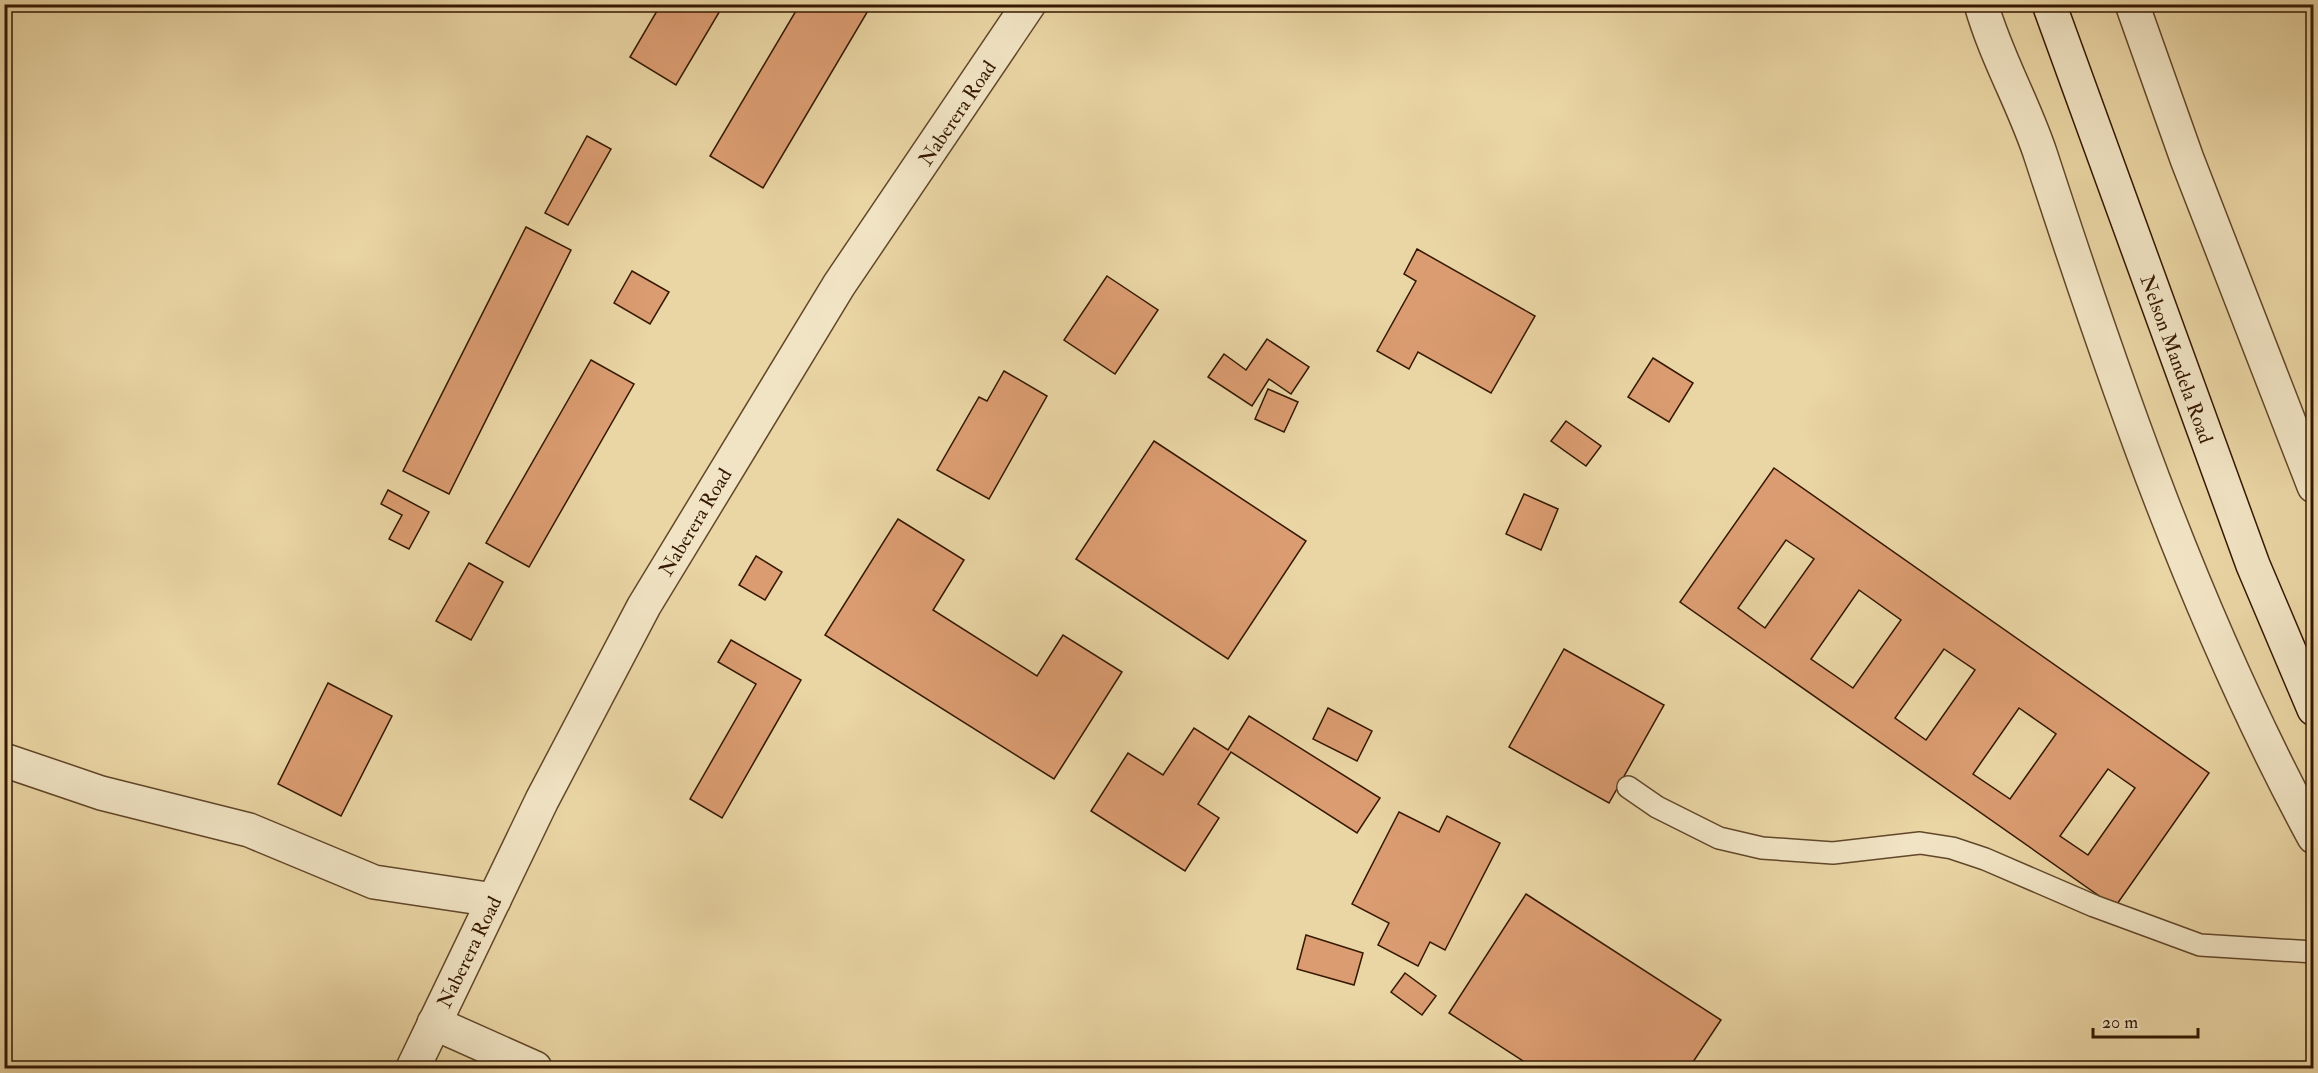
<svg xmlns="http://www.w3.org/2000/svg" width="2318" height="1073" font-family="'IM FELL Double Pica',serif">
	<rect width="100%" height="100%" fill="#ead5a4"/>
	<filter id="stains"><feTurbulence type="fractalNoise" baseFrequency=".00333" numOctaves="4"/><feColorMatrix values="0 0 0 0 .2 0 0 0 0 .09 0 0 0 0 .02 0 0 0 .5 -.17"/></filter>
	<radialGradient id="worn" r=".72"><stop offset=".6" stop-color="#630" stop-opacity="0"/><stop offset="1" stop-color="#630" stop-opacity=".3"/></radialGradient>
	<g fill="#db9c71" stroke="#351802" stroke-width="1.5" fill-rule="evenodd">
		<path d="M661 4H724L676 85 630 57Z"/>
		<path d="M800 4H872L763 188 710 156Z"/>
		<path d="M587 136 611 149 568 225 545 213Z"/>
		<path d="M526 227 571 250 449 494 403 471Z"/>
		<path d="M1417 249 1535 316 1491 393 1418 352 1409 369 1377 351 1416 281 1404 274Z"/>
		<path d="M632 271 669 292 650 324 614 303Z"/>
		<path d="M1107 276 1158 310 1115 374 1064 340Z"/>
		<path d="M1267 339 1309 367 1291 394 1269 379 1252 406 1208 377 1224 354 1246 370Z"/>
		<path d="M1653 358 1693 383 1669 422 1628 397Z"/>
		<path d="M591 360 634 384 529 567 486 543Z"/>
		<path d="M1004 371 1047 396 989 499 937 470 979 397 987 401Z"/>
		<path d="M1268 389 1298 402 1284 432 1255 419Z"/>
		<path d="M1566 421 1601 446 1586 466 1551 441Z"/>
		<path d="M1154 441 1306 541 1228 659 1076 559Z"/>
		<path d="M1774 468 2209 773 2115 907 1680 602ZM1786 540 1814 559 1765 628 1738 608ZM1859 590 1901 620 1853 688 1811 659ZM1944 649 1975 670 1926 740 1895 718ZM2019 708 2056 734 2010 799 1973 774ZM2108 769 2135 788 2088 855 2060 836Z"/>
		<path d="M388 490 429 512 409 549 389 539 402 515 381 504Z"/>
		<path d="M1524 494 1558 509 1541 550 1506 534Z"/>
		<path d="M898 519 964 560 933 610 1037 676 1063 635 1122 672 1054 779 825 635Z"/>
		<path d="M756 556 782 572 765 600 739 585Z"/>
		<path d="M469 563 503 582 471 640 436 621Z"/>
		<path d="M731 640 801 680 722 818 690 799 756 684 718 662Z"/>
		<path d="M1564 649 1664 705 1609 803 1509 747Z"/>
		<path d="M328 683 392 716 341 816 278 784Z"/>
		<path d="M1328 708 1372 731 1357 761 1313 739Z"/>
		<path d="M1249 716 1380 798 1357 833 1231 752 1198 804 1219 818 1185 871 1091 811 1128 753 1163 775 1194 728 1228 750Z"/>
		<path d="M1399 812 1439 832 1447 816 1500 843 1445 950 1430 942 1418 966 1378 945 1389 923 1352 904Z"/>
		<path d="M1526 894 1721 1020 1689 1068H1534L1449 1013Z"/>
		<path d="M1306 935 1363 953 1354 985 1297 969Z"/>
		<path d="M1405 973 1436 996 1422 1015 1391 992Z"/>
	</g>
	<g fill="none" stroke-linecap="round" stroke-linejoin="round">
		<g stroke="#62472a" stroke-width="24">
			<path id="service" d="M1628 787 1657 807 1719 838 1762 848 1833 853 1920 843 1952 848 1985 859 2094 906 2200 945 2314 952"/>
		</g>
		<g stroke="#62472a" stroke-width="36">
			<g id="minor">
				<path d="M1981 4C1996 57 2024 104 2041 156 2117 389 2197 621 2314 837"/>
				<path d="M2132 4 2187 159 2314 486"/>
				<path d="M4 760 101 793 249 830 374 882 494 900"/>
				<path d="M434 1023 535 1068"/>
			</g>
		</g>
		<g stroke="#62472a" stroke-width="36">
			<path id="tertiary" d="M413 1068 542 800 644 606 839 285 1029 4"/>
		</g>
		<g stroke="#351802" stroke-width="36">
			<path id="secondary" d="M2049 4 2253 565 2314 709"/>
		</g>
		<path stroke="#351802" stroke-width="4" stroke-dasharray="4.5 3" stroke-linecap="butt" d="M1934 4 1949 8"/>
		<use href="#service" stroke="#f1e4c4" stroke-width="21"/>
		<use href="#minor" stroke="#f1e4c4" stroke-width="33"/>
		<use href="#tertiary" stroke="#f1e4c4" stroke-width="33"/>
		<use href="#secondary" stroke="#f1e4c4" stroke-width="33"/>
	</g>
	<g text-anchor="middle" stroke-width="5" stroke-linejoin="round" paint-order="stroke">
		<g font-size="20" fill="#351802" stroke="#f1e4c4">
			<text transform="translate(957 113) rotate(-56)" y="7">Naberera Road</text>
			<text transform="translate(2177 359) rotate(70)" y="7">Nelson Mandela Road</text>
			<text transform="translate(695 522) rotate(-59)" y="7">Naberera Road</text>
			<text transform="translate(469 952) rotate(-64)" y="7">Naberera Road</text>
		</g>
	</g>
	<rect width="2318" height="1073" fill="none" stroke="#ead5a4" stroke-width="24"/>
	<rect x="6" y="6" width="2306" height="1061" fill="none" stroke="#351802" stroke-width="3"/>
	<rect x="12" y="12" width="2294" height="1049" fill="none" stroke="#351802" stroke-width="1.5"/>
	<path d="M2093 1028v9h105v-9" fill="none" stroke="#351802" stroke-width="3"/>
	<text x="2102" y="1028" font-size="18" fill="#351802" stroke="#f1e4c4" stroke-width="4.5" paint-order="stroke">20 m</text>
	<rect width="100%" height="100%" filter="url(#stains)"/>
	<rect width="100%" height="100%" fill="url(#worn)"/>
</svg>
